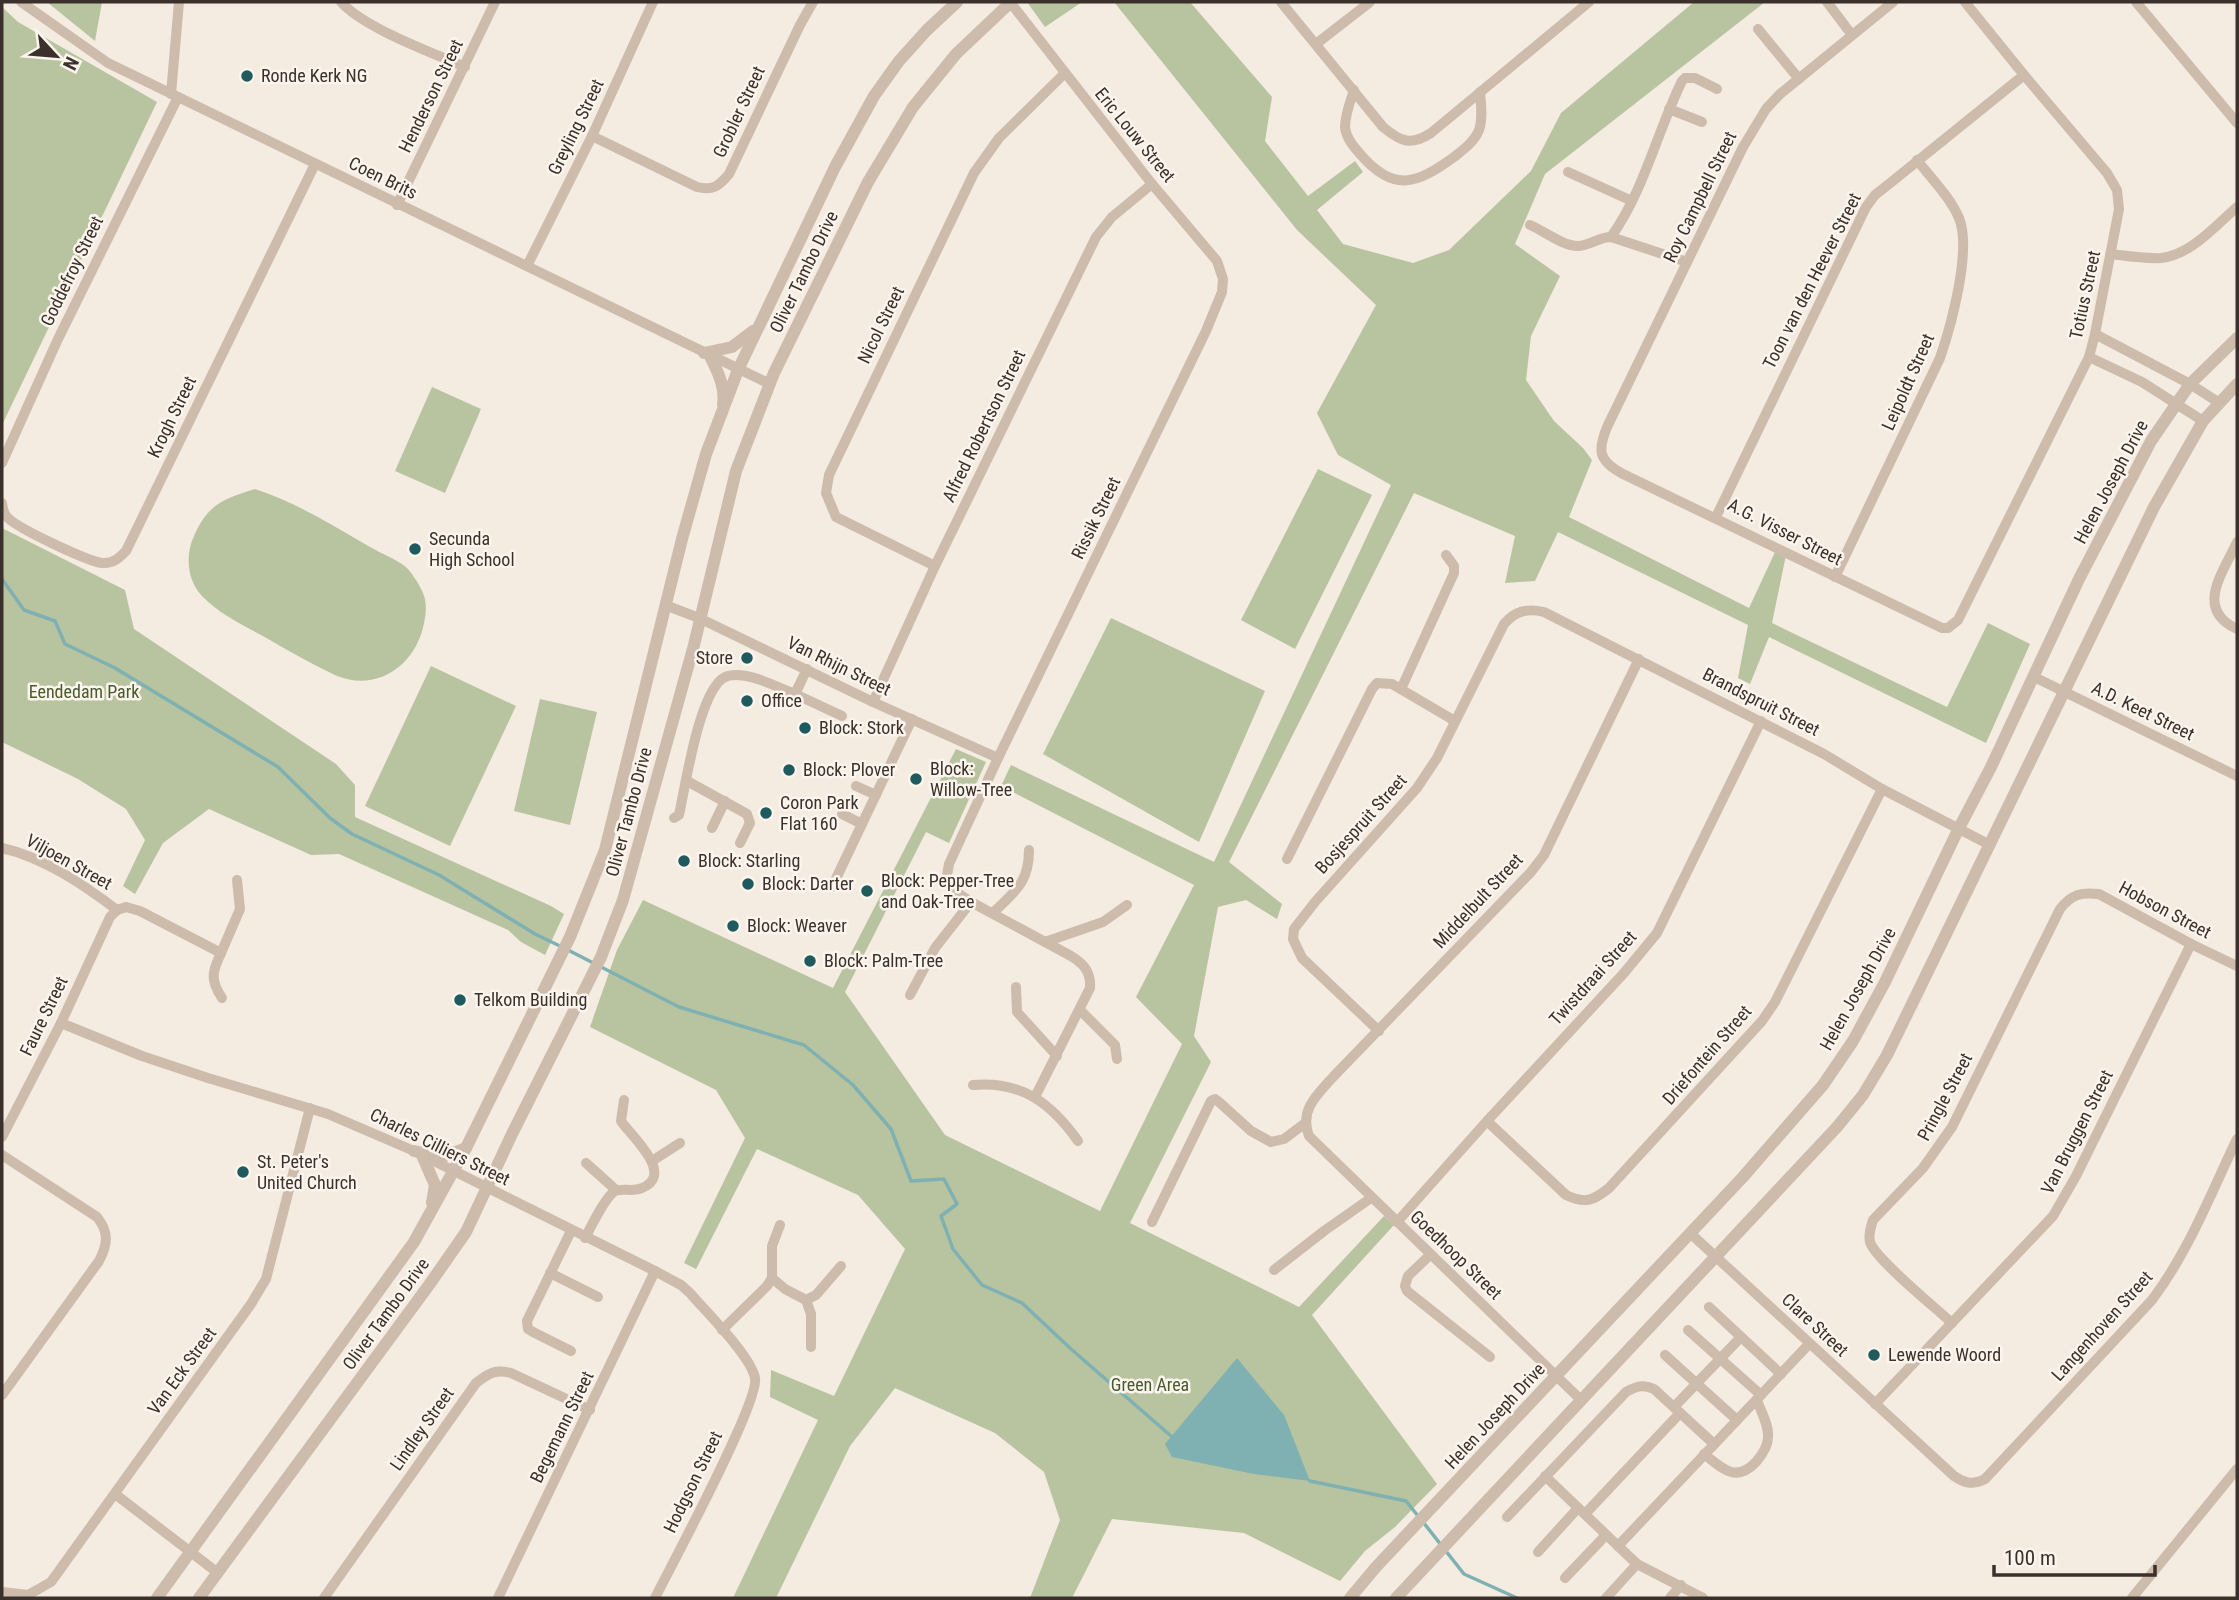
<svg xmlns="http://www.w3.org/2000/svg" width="2239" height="1600" font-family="'Roboto Condensed',sans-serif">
	<rect width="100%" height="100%" fill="#f4ebe1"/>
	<g fill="#b8c4a0">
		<path d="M47 2H102L95 41Z"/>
		<path d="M1027 2H1082L1045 27Z"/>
		<path d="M1114 2H1190L1272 97 1265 141 1308 196 1355 161 1363 172 1317 210 1343 244 1413 263 1449 250 1531 171 1561 113 1694 2H1765L1545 174 1515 244 1560 276 1531 336 1526 380 1554 421 1583 448 1592 460 1569 517 1749 608 1776 550 1786 555 1772 623 1947 707 1988 623 2030 644 1986 743 1769 637 1750 684 1738 678 1748 625 1558 532 1535 581 1505 583 1515 536 1414 493 1229 862 1282 904 1277 919 1246 900 1218 907 1194 1036 1211 1062 1130 1223 1299 1307 1384 1216 1394 1225 1312 1315 1437 1484 1395 1527 1365 1551 1340 1581 1244 1533 1112 1519 1072 1598H1030L1060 1520 1044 1472 995 1433 895 1388 850 1446 776 1598H733L818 1420 770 1397 771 1370 834 1396 905 1249 858 1195 757 1149 696 1269 684 1263 745 1138 716 1090 590 1027 617 950 643 900 833 988 956 749 986 762 949 843 926 832 845 992 945 1135 1100 1211 1182 1044 1136 997 1194 885 1001 786 1011 765 1214 862 1391 485 1338 455 1317 413 1376 305 1297 230Z"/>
		<path d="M2 7 18 22 157 102 2 425Z"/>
		<path d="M432 387 481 409 445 493 395 471Z"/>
		<path d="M1318 469 1372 495 1295 649 1241 620Z"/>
		<path d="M255 489C296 502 333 526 370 547 382 554 399 560 408 569 412 574 417 581 420 587 427 599 427 609 424 623 416 665 378 692 337 676 311 664 286 649 261 635 241 624 218 613 202 596 187 580 185 555 194 536 208 504 223 499 255 489Z"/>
		<path d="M2 528 125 590 134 629 336 764 355 785V817L551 906 564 914 545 955 521 942 508 930 339 854 311 855 209 809 163 843 135 894 123 886 145 840 126 809 78 779 2 742Z"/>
		<path d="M1111 618 1265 691 1199 842 1043 754Z"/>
		<path d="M431 666 516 706 450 846 365 806Z"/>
		<path d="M540 699 597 712 570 825 514 811Z"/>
	</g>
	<path fill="#7fb0b2" d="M1237 1358 1284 1415 1310 1481 1254 1474 1172 1457 1165 1444Z"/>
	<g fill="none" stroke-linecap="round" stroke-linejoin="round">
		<g stroke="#7fb0b2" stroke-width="3.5">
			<path d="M2 579 24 610 55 621 65 644 115 668 278 767 330 818 352 834 439 875 535 934 562 947"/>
			<path d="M568 950 679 1007 804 1045 853 1085 891 1129 911 1181 944 1179 957 1204 941 1216 953 1249 982 1285 1022 1303 1071 1349 1171 1436"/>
			<path d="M1310 1481 1406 1501 1418 1516"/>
			<path d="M1423 1522 1464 1574 1517 1598"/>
		</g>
		<g stroke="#cdbbac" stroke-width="10">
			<path d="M21 2 108 63 770 384"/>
			<path d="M341 2C364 28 431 52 465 67"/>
			<path d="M1010 2 1152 184 1217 261 1223 279 1222 292 1206 331 998 758 949 864 947 875 953 890 971 902 1071 956C1084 964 1091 972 1090 988L1035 1097"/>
			<path d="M1281 2 1383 127C1401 142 1411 146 1431 133L1589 2"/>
			<path d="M1827 2 1852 35"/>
			<path d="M1893 2 1780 94 1766 109 1743 147 1608 425C1597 450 1598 461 1623 474L1942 628H1948L1958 620 2089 357 2095 334 2119 209 2117 190 2107 173 2024 75 1965 2"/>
			<path d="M2136 2 2237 123"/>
			<path d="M1758 29 1799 79"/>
			<path d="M1316 44 1370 2"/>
			<path d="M1354 90C1350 102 1345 115 1345 127 1346 138 1354 147 1361 155 1394 193 1417 184 1454 157 1463 150 1475 141 1479 130 1483 119 1481 104 1480 92"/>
			<path d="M171 94 179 2"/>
			<path d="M1669 109 1702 122"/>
			<path d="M592 136 697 187C713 191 719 186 729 174L800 25 813 2"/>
			<path d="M1568 172 1632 201"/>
			<path d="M397 205 495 2"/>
			<path d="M1530 225C1544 231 1563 246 1578 246 1589 246 1599 237 1611 237L1687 262"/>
			<path d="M1611 237C1644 191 1657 132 1682 81L1685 78H1695L1717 89"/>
			<path d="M2111 254C2127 256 2145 259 2161 258 2191 255 2216 225 2237 207"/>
			<path d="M527 266 592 136 653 2"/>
			<path d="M2095 334 2190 384 2218 402"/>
			<path d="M2089 357 2142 382 2203 421"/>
			<path d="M2 463 58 339 178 97"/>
			<path d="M2 503C3 509 3 514 8 518 19 529 87 561 102 563 113 564 119 558 126 551L315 164"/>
			<path d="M1716 517 1866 207 1875 195 1889 184 2024 75"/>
			<path d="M2237 542C2223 573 2194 609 2237 629"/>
			<path d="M935 566 836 517 826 493 829 475 974 173 999 138 1064 74"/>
			<path d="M1835 577 1940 358C1951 326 1972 250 1959 218 1950 197 1931 178 1917 160"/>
			<path d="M665 605 699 618 873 702 998 758"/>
			<path d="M2034 677 2237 776"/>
			<path d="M1401 689 1454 573V566L1446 555"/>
			<path d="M795 694 842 716"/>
			<path d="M873 702 935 566 1096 237 1112 217 1152 184"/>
			<path d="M687 781 747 814 750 823 740 843"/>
			<path d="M856 786 876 795"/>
			<path d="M842 814 862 824"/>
			<path d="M674 818 679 815C685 789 700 682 728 676 749 671 776 687 795 694L807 669"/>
			<path d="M712 828 725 801"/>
			<path d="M2 848C43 857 84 885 117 910"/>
			<path d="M1287 859 1372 689 1377 683 1392 684 1455 721"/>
			<path d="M832 887 912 719"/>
			<path d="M117 910 126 907 140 911 221 953C212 972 210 980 222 998"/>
			<path d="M993 913C1015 891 1029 883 1029 850"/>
			<path d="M1045 942 1103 922 1127 905"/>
			<path d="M221 953 240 909 237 880"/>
			<path d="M1016 987 1017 1012 1057 1056"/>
			<path d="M910 995 935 948 971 902"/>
			<path d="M1080 1010 1115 1045 1117 1059"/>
			<path d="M61 1023 142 1056 208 1078 328 1114 414 1151 655 1271 681 1285 690 1293C706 1312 751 1356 755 1378 760 1401 671 1566 655 1598"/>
			<path d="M1379 1031 1302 958 1293 939 1294 929 1315 902 1417 788 1437 758 1504 624C1515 611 1527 608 1544 612L1824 754 1882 789 1990 845"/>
			<path d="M973 1085C1022 1081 1051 1103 1078 1141"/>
			<path d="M1487 1121 1566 1195C1585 1204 1593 1201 1609 1188L1762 1021 1775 1002 1882 789"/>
			<path d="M2 1137 61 1023 110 917 117 910"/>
			<path d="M2 1155 97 1217C109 1232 108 1244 99 1261L2 1395"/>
			<path d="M652 1161 680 1143"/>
			<path d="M586 1163 616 1190"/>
			<path d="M1152 1222 1211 1101 1215 1099 1219 1102 1251 1131 1271 1142 1284 1139 1304 1124"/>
			<path d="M1397 1222 1487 1121 1624 973 1657 933 1761 721"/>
			<path d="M571 1231 527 1321 528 1329 533 1332 571 1351"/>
			<path d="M1690 1233 1954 1476C1966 1484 1973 1485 1985 1479L2152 1300C2189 1251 2211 1193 2237 1139"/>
			<path d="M585 1238C591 1227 605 1197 615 1191 623 1188 634 1192 642 1188 676 1174 630 1135 621 1121L624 1100"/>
			<path d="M1430 1255 1408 1276 1405 1286 1407 1291 1490 1357"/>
			<path d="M1274 1270 1324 1231 1371 1198"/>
			<path d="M550 1273 598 1297"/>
			<path d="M772 1278 785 1289 806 1300 816 1295 841 1266"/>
			<path d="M806 1300 811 1314V1347"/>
			<path d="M1709 1307 1781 1374"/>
			<path d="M1952 1323C1936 1308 1875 1259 1870 1242 1868 1234 1871 1227 1873 1220L1923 1168 1952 1127 2060 909C2072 894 2081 892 2099 894L2191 944 2237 966"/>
			<path d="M722 1330 767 1286 772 1278V1246L780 1225"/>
			<path d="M1688 1330 1761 1395"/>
			<path d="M1665 1355 1737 1420"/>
			<path d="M1580 1399 1309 1136C1299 1110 1317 1095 1333 1077L1531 872 1544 855 1639 659"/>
			<path d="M1875 1404 2053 1216 2076 1176 2191 944"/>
			<path d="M1674 1407 1741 1337"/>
			<path d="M1704 1454C1723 1469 1736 1483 1756 1462 1762 1455 1768 1447 1768 1437 1769 1425 1761 1412 1757 1400"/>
			<path d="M1545 1476 1618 1546 1809 1344"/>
			<path d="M115 1494 218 1573"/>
			<path d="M1585 1514 1680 1413"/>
			<path d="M1507 1517 1626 1392C1637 1386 1642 1384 1654 1389L1714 1444"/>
			<path d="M1618 1546 1637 1564 1703 1598"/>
			<path d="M1538 1552 1578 1508"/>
			<path d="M1565 1578 1606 1535"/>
			<path d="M2 1592 28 1595 51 1582 251 1304 266 1279 310 1108"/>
			<path d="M324 1598 476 1383C489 1373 495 1369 511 1373L590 1410"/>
			<path d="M498 1598 655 1271"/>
			<path d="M1606 1598 1637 1564"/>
			<path d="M1670 1598 1681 1585"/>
			<path d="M2132 1598 2237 1469"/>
		</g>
		<g stroke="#cdbbac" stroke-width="12">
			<path d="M704 353 732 347 753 331"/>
			<path d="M710 356C717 370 726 388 723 404"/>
			<path d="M414 1151 442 1157 466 1148"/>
			<path d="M422 1155 435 1185 432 1203"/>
			<path d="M157 1598 414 1242 466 1148 570 937 605 850 682 539 706 454 738 370 835 167 874 96 899 61 927 30 957 2"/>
			<path d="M199 1598 429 1285 466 1232 512 1134 601 957 623 900 694 645 736 471 774 373 868 182 913 107 956 54 1011 2"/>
			<path d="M1350 1598 1376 1567 1743 1177 1823 1085 1853 1041 1885 982 1958 830 1991 767 2079 579 2151 441 2190 384 2237 338"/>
			<path d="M1396 1598 1837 1127 1863 1095 1887 1055 1911 1006 2154 507 2203 421 2237 384"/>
		</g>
	</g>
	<g fill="#1f5a5e" stroke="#fbf5ee" stroke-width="2.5">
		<circle cx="247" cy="76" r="7"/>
		<circle cx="415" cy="549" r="7"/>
		<circle cx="747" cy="658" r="7"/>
		<circle cx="747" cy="701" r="7"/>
		<circle cx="805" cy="728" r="7"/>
		<circle cx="789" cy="770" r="7"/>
		<circle cx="916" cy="779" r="7"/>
		<circle cx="766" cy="813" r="7"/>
		<circle cx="684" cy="861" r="7"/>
		<circle cx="748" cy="884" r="7"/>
		<circle cx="867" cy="891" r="7"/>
		<circle cx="733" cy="926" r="7"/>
		<circle cx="810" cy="961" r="7"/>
		<circle cx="460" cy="1000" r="7"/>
		<circle cx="243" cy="1172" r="7"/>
		<circle cx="1874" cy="1355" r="7"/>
	</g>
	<g text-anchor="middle" stroke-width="5" stroke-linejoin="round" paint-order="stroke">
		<g font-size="18" fill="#3b302b" stroke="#fbf5ee" text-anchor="start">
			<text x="261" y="82">Ronde Kerk NG</text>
			<text x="429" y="545">Secunda<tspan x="429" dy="21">High School</tspan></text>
			<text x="733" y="664" text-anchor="end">Store</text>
			<text x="761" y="707">Office</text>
			<text x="819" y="734">Block: Stork</text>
			<text x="930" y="775">Block:<tspan x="930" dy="21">Willow-Tree</tspan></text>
			<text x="803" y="776">Block: Plover</text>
			<text x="780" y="809">Coron Park<tspan x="780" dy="21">Flat 160</tspan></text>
			<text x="698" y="867">Block: Starling</text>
			<text x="881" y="887">Block: Pepper-Tree<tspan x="881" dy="21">and Oak-Tree</tspan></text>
			<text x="762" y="890">Block: Darter</text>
			<text x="747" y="932">Block: Weaver</text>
			<text x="824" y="967">Block: Palm-Tree</text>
			<text x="474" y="1006">Telkom Building</text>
			<text x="257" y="1168">St. Peter's<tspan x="257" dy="21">United Church</tspan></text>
			<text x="1888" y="1361">Lewende Woord</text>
		</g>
		<g font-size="18" fill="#3b302b" stroke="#fbf5ee">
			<text transform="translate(431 96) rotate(-64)" y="6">Henderson Street</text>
			<text transform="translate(739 112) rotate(-65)" y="6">Grobler Street</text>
			<text transform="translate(576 127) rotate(-64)" y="6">Greyling Street</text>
			<text transform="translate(1135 135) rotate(51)" y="6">Eric Louw Street</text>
			<text transform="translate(383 178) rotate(26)" y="6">Coen Brits</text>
			<text transform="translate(1700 197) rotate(-64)" y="6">Roy Campbell Street</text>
			<text transform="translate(72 271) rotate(-64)" y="6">Goddefroy Street</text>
			<text transform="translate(804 272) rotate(-64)" y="6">Oliver Tambo Drive</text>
			<text transform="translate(1812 281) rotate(-63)" y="6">Toon van den Heever Street</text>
			<text transform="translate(2085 295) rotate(-78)" y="6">Totius Street</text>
			<text transform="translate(881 325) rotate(-64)" y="6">Nicol Street</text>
			<text transform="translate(1908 382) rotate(-66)" y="6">Leipoldt Street</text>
			<text transform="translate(172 417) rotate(-64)" y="6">Krogh Street</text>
			<text transform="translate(984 426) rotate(-64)" y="6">Alfred Robertson Street</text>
			<text transform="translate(2111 482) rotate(-62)" y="6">Helen Joseph Drive</text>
			<text transform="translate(1096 518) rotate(-64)" y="6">Rissik Street</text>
			<text transform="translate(1785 532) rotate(27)" y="6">A.G. Visser Street</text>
			<text transform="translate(839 666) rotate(26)" y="6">Van Rhijn Street</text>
			<text transform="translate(1761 702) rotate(27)" y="6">Brandspruit Street</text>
			<text transform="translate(2143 711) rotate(26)" y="6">A.D. Keet Street</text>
			<text transform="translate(629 812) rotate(-75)" y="6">Oliver Tambo Drive</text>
			<text transform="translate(1361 824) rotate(-48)" y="6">Bosjespruit Street</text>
			<text transform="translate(69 862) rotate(29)" y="6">Viljoen Street</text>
			<text transform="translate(1478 901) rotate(-47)" y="6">Middelbult Street</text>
			<text transform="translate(2165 910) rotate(28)" y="6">Hobson Street</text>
			<text transform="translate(1593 978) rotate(-48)" y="6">Twistdraai Street</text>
			<text transform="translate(1858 989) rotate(-61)" y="6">Helen Joseph Drive</text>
			<text transform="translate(44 1016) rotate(-64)" y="6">Faure Street</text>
			<text transform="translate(1707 1055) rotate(-49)" y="6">Driefontein Street</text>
			<text transform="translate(1945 1097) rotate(-62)" y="6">Pringle Street</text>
			<text transform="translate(2077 1132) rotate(-63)" y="6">Van Bruggen Street</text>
			<text transform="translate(440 1147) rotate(26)" y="6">Charles Cilliers Street</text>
			<text transform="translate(1456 1255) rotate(44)" y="6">Goedhoop Street</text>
			<text transform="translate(386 1314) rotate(-54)" y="6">Oliver Tambo Drive</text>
			<text transform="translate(1815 1325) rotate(43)" y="6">Clare Street</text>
			<text transform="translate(2102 1326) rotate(-48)" y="6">Langenhoven Street</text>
			<text transform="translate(182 1371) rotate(-54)" y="6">Van Eck Street</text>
			<text transform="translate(1495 1416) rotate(-47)" y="6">Helen Joseph Drive</text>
			<text transform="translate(562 1427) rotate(-64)" y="6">Begemann Street</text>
			<text transform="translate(422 1429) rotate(-55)" y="6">Lindley Street</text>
			<text transform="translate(693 1482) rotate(-64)" y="6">Hodgson Street</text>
		</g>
		<g font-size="18" fill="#4a5a2e" stroke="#fbf5ee">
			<text x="84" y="698">Eendedam Park</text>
			<text x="1150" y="1391">Green Area</text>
		</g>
	</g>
	<rect width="2239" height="1600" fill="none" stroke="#3b302b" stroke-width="7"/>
	<g transform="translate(56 56) rotate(116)" stroke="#fbf5ee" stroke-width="5" paint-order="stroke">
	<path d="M0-5L12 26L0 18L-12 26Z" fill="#3b302b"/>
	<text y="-10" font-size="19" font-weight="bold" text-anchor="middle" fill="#3b302b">N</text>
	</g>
	<path d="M1994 1565v10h161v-10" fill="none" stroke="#3b302b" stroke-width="3.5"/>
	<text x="2004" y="1565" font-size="21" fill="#3b302b" stroke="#fbf5ee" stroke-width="5" paint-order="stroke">100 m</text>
</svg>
